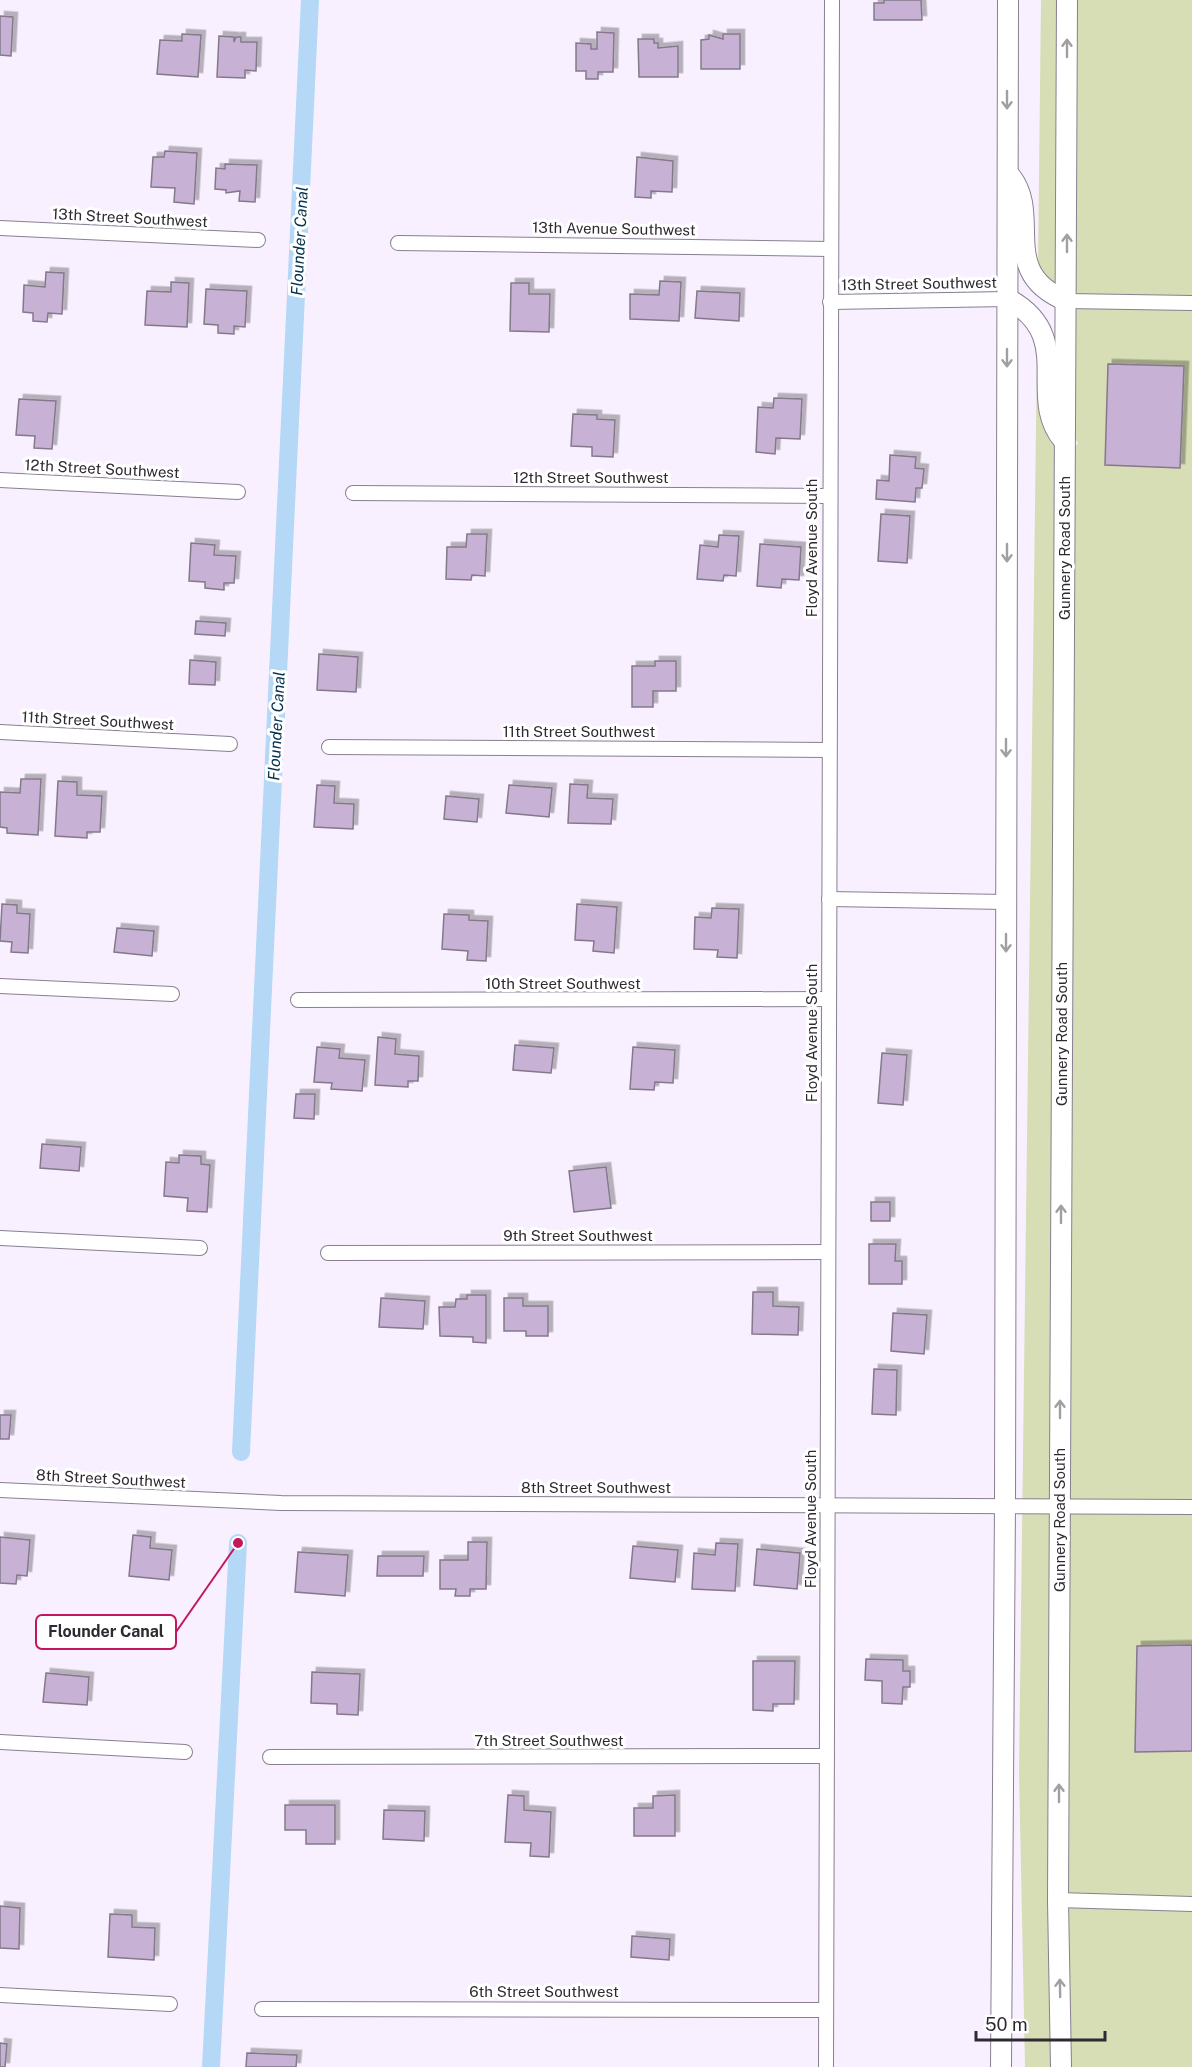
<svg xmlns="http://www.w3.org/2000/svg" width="1192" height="2067" font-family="'Public Sans',sans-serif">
	<defs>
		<filter id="shadow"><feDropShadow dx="4.5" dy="-4.5" stdDeviation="0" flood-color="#0004"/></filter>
	</defs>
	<rect width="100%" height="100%" fill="#f9f0ff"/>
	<g fill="#d7ddb4">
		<path d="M1041 0H1058V287L1043 275 1038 263Z"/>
		<path d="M1076 0H1192V2067H1070L1067 1900 1075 447 1078 443 1075 439Z"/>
		<path d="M1037 348C1046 382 1033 417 1057 447L1052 2067H1025L1019 1771Z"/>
	</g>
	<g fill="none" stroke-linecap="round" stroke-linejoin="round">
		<g stroke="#b4d8f5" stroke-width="18">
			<path d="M241 1452 310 0"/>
			<path d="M211 2067 238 1543"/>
		</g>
	</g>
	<g fill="#c7b1d4" stroke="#83798a" stroke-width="1.5" filter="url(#shadow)">
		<path d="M884 0H921L922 20H874V3H884Z"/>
		<path d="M0 16 13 17 11 56 0 55Z"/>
		<path d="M597 32 614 33 613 72H598V79H586V71H576V43L591 44V49H597Z"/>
		<path d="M182 34 201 35 198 77 157 74 160 40 182 41Z"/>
		<path d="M723 34H740V69H701V40L709 39V35L723 39Z"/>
		<path d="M219 36 234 37V42L236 37H241V42H257L256 71 245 70V78L217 77Z"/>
		<path d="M638 39H654V43H658V48L678 46V77H639Z"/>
		<path d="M165 151 197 153 194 204 174 202 175 188 151 187 153 157H164Z"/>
		<path d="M637 157 673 161 672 192 651 191V198L635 197Z"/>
		<path d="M225 164 257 165 255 202 239 201 240 191 226 193V190L215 189 216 168 225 169Z"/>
		<path d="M46 272 64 273 62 314 48 313 47 322 33 321V313L23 312 24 285 45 287Z"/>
		<path d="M660 281 681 282 679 321 630 319V294L659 295Z"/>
		<path d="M171 282 189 283 187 327 145 325 147 291 171 292Z"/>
		<path d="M511 283H529V294H550L549 332 510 331Z"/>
		<path d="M206 289 247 291 245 327 234 326V334L218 333V325L204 324Z"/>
		<path d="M697 291 740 293 739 321 695 318Z"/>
		<path d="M1108 364 1184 366 1180 468 1105 465Z"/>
		<path d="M774 398 802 399 800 439 776 438 775 454 756 452 758 407 773 408Z"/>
		<path d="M19 399 56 401 52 449 34 448 35 436 16 435Z"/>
		<path d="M573 414 597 415V419L615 420 613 457 592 456V447L571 446Z"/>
		<path d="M890 455 916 457 915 468 924 469 922 488H916L915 502 876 499 877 480 889 481Z"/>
		<path d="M881 514 910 516 907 563 878 561Z"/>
		<path d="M467 534H487L485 576 472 575 471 580 446 579 447 547H466Z"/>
		<path d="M719 535 739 536 736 576 724 575 723 581 697 579 700 545 718 547Z"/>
		<path d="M191 543 215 545 214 555 236 556 234 583H224V590L205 588V582L189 581Z"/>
		<path d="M760 544 801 547 799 580 782 579 781 588 757 586Z"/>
		<path d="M196 621 226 623 225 636 195 634Z"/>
		<path d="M319 654 358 657 356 692 317 690Z"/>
		<path d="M190 660 216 662 215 685 189 684Z"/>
		<path d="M655 661H676V691H653V707H632V666H655Z"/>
		<path d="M21 779H41L38 835 7 833V828L0 827V792L20 793Z"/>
		<path d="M58 781 77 782V795L102 796 100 832H87V838L55 836Z"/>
		<path d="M570 784 588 785 587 798 613 799 611 824 568 823Z"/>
		<path d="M317 785 335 786 334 803 354 804 353 829 314 827Z"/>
		<path d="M509 785 552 788 549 817 506 813Z"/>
		<path d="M446 796 479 799 477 822 444 819Z"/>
		<path d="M2 904 17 905V913L30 914 28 953 11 952 12 942 0 941Z"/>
		<path d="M577 904 617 907 614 953 593 951 594 941 575 940Z"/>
		<path d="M712 908 739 909 737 958 717 957 718 950 694 949 695 917 711 918Z"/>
		<path d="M444 914 469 915V920L488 921 486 961 467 960 468 951 442 949Z"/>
		<path d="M117 928 154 931 152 956 114 952Z"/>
		<path d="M378 1037 396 1039 395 1054 419 1056 418 1081H408V1087L375 1085Z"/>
		<path d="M515 1045 554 1048 551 1073 513 1070Z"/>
		<path d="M317 1047 340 1049 339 1058 365 1060 362 1091 331 1089 332 1083 314 1082Z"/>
		<path d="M633 1047 675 1050 673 1083 655 1082 654 1090 630 1089Z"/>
		<path d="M882 1053 907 1055 903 1105 878 1103Z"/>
		<path d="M296 1094H315L314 1119 294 1118Z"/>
		<path d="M42 1144 81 1147 79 1171 40 1168Z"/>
		<path d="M179 1155 201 1156V1164L210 1165 207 1212 187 1211 188 1198 164 1196 166 1162 179 1163Z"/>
		<path d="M606 1167 611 1208 574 1212 569 1171Z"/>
		<rect x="871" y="1202" width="19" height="19"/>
		<path d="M869 1244H896L895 1261H902V1284H869Z"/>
		<path d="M753 1292H773V1306L799 1307 798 1335 752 1334Z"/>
		<path d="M467 1295H486V1343L473 1342V1337L440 1336 439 1307H455L456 1299H467Z"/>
		<path d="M381 1298 425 1301 423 1329 379 1327Z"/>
		<path d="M504 1298H523V1306H548V1336H526V1331H504Z"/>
		<path d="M893 1313 927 1315 924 1354 891 1351Z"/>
		<path d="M874 1369 897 1370 896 1415 872 1414Z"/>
		<path d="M0 1415H11L9 1439H0Z"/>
		<path d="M133 1535 151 1537 150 1548 172 1550 169 1580 129 1576Z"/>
		<path d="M0 1537 30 1540 27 1576 17 1575 16 1584 0 1583Z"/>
		<path d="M468 1542H487L486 1589H470V1596H455L456 1589H440V1560H468Z"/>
		<path d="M716 1543 738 1544 735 1591 692 1589 694 1553 715 1555Z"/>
		<path d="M633 1546 678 1550 675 1582 630 1578Z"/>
		<path d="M757 1549 800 1553 797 1589 754 1585Z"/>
		<path d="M298 1552 348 1555 345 1596 295 1592Z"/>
		<path d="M378 1556H424L423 1576H377Z"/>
		<path d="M1192 1645V1751L1135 1752 1137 1646Z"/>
		<path d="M866 1659 903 1660V1671H910V1687H903L902 1704 882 1703V1681L865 1680Z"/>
		<path d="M753 1661H795L794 1704H773V1711L753 1710Z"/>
		<path d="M312 1672 360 1674 358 1715 337 1714V1704L311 1703Z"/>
		<path d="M46 1673 89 1677 87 1705 43 1702Z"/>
		<path d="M508 1795 524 1796V1810L551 1812 549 1857 530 1856 531 1843 505 1842Z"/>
		<path d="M675 1795V1836H634V1808H653V1796Z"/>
		<path d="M285 1805H335V1844H306V1830H285Z"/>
		<path d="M384 1810 425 1811 424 1841 383 1839Z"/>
		<path d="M0 1906 20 1908 19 1949 0 1948Z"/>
		<path d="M110 1914 132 1915V1927L155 1928 154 1960 108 1957Z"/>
		<path d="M632 1936 670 1939 669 1960 631 1957Z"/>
		<path d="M0 2043 7 2044 5 2067H0Z"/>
		<path d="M247 2053 297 2055 296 2067H246Z"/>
	</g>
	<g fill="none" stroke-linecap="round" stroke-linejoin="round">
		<g stroke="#897f8f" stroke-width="16">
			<g id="minor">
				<path d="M0 228 258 240"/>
				<path d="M398 243 831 249"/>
				<path d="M1067 301 1192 303"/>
				<path d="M830 302 1008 299"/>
				<path d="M0 480 238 492"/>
				<path d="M353 493 828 496"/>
				<path d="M0 732 230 744"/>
				<path d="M329 747 829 750"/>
				<path d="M829 899 1006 902"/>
				<path d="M0 986 172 994"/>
				<path d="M298 1000 829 999"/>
				<path d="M0 1238 200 1248"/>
				<path d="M328 1253 828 1252"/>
				<path d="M0 1490 281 1503 1192 1507"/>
				<path d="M0 1742 185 1752"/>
				<path d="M270 1757 827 1756"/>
				<path d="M1058 1900 1192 1904"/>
				<path d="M0 1995 170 2004"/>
				<path d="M262 2009 826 2010"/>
				<path d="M826 2067 832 0"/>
			</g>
		</g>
		<g stroke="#897f8f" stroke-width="22">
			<g id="secondary">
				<path d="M1011 177C1042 217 997 273 1067 301"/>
				<path d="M1008 299C1078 337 1025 396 1064 441"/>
				<path d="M1001 2067 1005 1505 1008 0"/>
				<path d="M1061 2067 1058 1900 1067 0"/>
			</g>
		</g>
		<use href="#minor" stroke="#fff" stroke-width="14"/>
		<use href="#secondary" stroke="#fff" stroke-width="20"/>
	</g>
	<defs><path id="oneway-shaft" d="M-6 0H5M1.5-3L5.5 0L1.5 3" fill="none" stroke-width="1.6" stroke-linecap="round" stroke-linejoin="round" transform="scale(1.5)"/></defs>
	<g stroke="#a19fa2">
		<use href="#oneway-shaft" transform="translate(1067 48) rotate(-90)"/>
		<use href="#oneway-shaft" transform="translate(1007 100) rotate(90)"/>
		<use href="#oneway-shaft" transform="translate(1067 243) rotate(-90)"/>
		<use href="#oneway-shaft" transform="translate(1007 358) rotate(90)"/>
		<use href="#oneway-shaft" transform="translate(1007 553) rotate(90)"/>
		<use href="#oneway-shaft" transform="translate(1006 748) rotate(90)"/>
		<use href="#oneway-shaft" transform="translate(1006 943) rotate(90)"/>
		<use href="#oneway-shaft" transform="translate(1061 1214) rotate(-90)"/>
		<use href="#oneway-shaft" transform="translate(1060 1409) rotate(-90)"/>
		<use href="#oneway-shaft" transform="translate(1059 1793) rotate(-90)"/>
		<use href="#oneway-shaft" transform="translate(1060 1988) rotate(-91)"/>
	</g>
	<g text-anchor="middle" stroke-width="6" stroke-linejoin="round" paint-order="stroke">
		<g font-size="15" fill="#2f2a31" stroke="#fff">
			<text transform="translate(130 218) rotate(3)" y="5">13th Street Southwest</text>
			<text transform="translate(614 229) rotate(1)" y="5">13th Avenue Southwest</text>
			<text transform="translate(919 284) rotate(-1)" y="5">13th Street Southwest</text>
			<text transform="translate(102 469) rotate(3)" y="5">12th Street Southwest</text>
			<text x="591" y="483">12th Street Southwest</text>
			<text transform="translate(812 548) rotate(-90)" y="5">Floyd Avenue South</text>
			<text transform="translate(1065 548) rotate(-90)" y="5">Gunnery Road South</text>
			<text transform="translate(98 721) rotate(3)" y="5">11th Street Southwest</text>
			<text x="579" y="737">11th Street Southwest</text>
			<text x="563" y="989">10th Street Southwest</text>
			<text transform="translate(812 1033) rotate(-90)" y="5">Floyd Avenue South</text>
			<text transform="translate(1062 1034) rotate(-90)" y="5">Gunnery Road South</text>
			<text x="578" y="1241">9th Street Southwest</text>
			<text transform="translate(111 1479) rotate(3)" y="5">8th Street Southwest</text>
			<text x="596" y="1493">8th Street Southwest</text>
			<text transform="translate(811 1519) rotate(-90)" y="5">Floyd Avenue South</text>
			<text transform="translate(1060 1520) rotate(-90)" y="5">Gunnery Road South</text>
			<text x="549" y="1746">7th Street Southwest</text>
			<text x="544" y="1997">6th Street Southwest</text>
		</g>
		<g font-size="16" font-style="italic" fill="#04314d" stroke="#fff">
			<text transform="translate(299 241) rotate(-87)" y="6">Flounder Canal</text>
			<text transform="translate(276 726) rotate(-87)" y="6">Flounder Canal</text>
		</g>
	</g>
	<path fill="none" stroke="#c2185b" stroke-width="2" d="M238 1543L176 1632"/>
	<circle fill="#c2185b" stroke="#fff" stroke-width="2" cx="238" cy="1543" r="6"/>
	<rect fill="#fff" stroke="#c2185b" stroke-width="2" x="36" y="1615" width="140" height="34" rx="6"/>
	<g font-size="16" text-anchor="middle" font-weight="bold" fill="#2f2a31">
		<text x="106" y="1637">Flounder Canal</text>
	</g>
	<path d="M976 2031v9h129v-9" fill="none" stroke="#2f2a31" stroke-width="3"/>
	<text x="985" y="2031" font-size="18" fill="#2f2a31" stroke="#ffffff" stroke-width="4.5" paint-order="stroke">50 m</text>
</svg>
